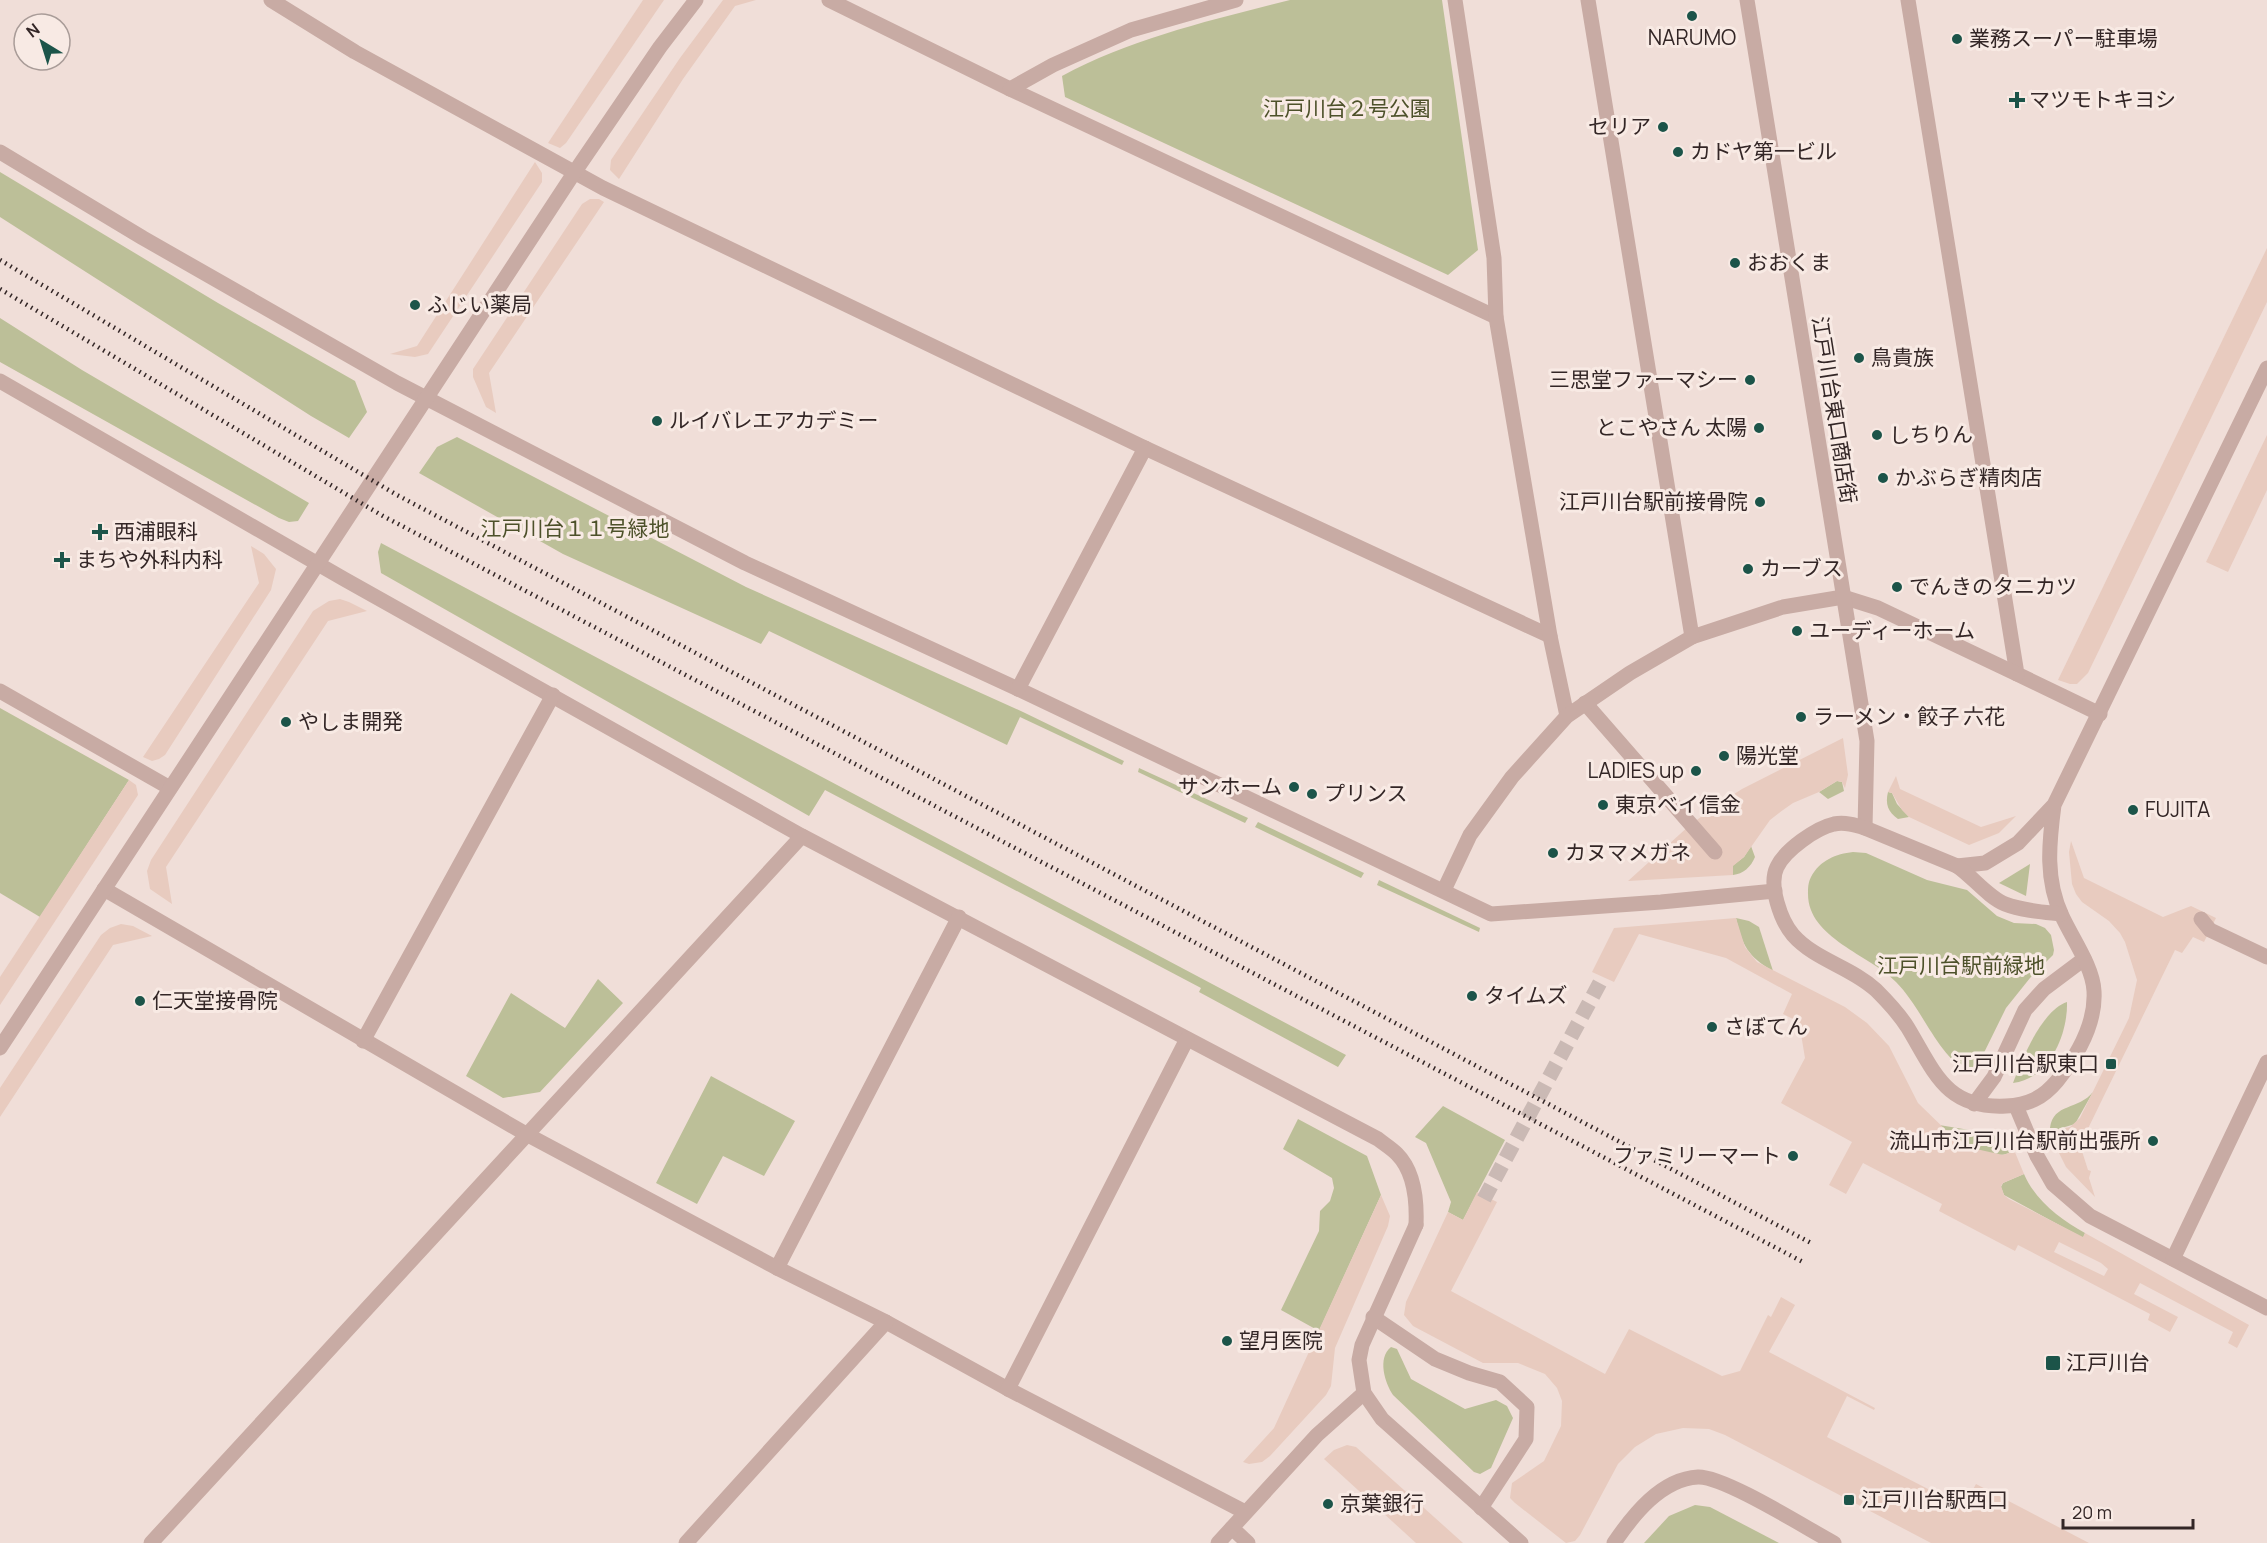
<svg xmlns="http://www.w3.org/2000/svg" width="2267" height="1543" font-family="Manrope,'Noto Sans JP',sans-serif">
	<rect width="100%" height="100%" fill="#f0ded8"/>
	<g fill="#bcbf98">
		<path d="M1290 0H1442L1478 250 1448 275 1065 97 1062 76C1133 38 1212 20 1290 0Z"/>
		<path d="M0 172 218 303 355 381 367 412 349 438 311 416 0 217Z"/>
		<path d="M0 318 82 370 309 503 298 521 289 522 279 518 0 362Z"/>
		<path d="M457 437 746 587 1023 712 1124 761 1122 765 1020 717 1007 745 769 631 761 644 563 554 419 473 437 447Z"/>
		<path d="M381 543 1346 1055 1338 1067 1199 992 1201 988 825 790 809 816 381 573 378 552Z"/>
		<path d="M0 708 129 780 40 917 0 893Z"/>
		<path d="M1139 768 1248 818 1245 823 1138 772Z"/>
		<path d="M1837 781 1842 782 1844 791 1828 799 1819 792Z"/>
		<path d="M1888 792 1892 793 1897 804 1909 817 1898 819C1888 812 1885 804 1888 792Z"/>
		<path d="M1258 822 1364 873 1361 878 1255 827Z"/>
		<path d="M1751 846 1755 857C1751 867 1743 874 1733 875L1732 866 1744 857Z"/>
		<path d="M1853 852 1866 853 1927 880 1967 890 1997 916 2014 923 2036 924 2045 928 2051 935 2054 950 2053 955 2030 978 2006 1008 1975 1071 1970 1073C1937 1056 1923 1009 1896 982 1870 955 1808 938 1808 894 1808 888 1808 883 1811 877 1820 860 1836 854 1853 852Z"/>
		<path d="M2030 864 2026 896 1999 883Z"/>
		<path d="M1379 880 1480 928 1479 932 1377 885Z"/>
		<path d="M1736 918 1749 921 1759 927 1773 971C1748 957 1742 945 1736 918Z"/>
		<path d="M598 979 623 1003 540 1092 503 1098 466 1076 511 993 565 1028Z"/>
		<path d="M2067 1002C2068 1033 2050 1079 2013 1083 2022 1059 2042 1010 2067 1002Z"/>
		<path d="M711 1076 795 1121 764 1176 723 1156 697 1204 656 1183Z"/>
		<path d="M2093 1092 2075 1124 2055 1130 2050 1128C2053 1103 2079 1110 2093 1092Z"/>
		<path d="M1443 1106 1505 1140 1463 1220 1448 1212 1451 1202 1426 1143 1415 1137Z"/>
		<path d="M1298 1119 1367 1156 1381 1195 1319 1331 1281 1310 1319 1231 1320 1211 1330 1201 1334 1188 1332 1178 1283 1149Z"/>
		<path d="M1939 1125 2000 1135 2012 1145 2009 1153C1989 1162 1954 1137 1939 1125Z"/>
		<path d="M2024 1174C2035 1200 2061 1220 2085 1233L2083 1238 2004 1195 2001 1187 2003 1183Z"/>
		<path d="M1391 1347 1397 1349 1411 1379 1465 1409 1496 1400 1507 1406 1513 1418 1491 1468 1480 1474 1474 1472 1393 1395C1385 1383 1377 1358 1391 1347Z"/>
		<path d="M1695 1505 1710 1507 1779 1543H1644L1669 1516Z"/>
	</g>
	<g fill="#e8cbbf" fill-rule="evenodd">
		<path d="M643 0H664L566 143 560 148 548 143Z"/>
		<path d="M723 0H756L735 6 683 79 619 179 610 170 611 160 680 58Z"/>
		<path d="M535 162 542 173V182L428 354 415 357 390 354 417 346Z"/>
		<path d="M590 199H599L604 202 489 373 496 413 486 407 473 377V369L582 204Z"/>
		<path d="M2267 248V302L2088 673 2077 684H2070L2058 680Z"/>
		<path d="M2267 435V490L2228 572 2206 562Z"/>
		<path d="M251 546 264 554 276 569 271 590 165 755 159 759 152 761 143 757 259 583Z"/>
		<path d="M340 599 349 602 367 611 328 621 166 867 172 904 150 889 147 871 151 860 313 611 329 601Z"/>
		<path d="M1843 738 1848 775 1845 788 1842 782 1837 781 1819 792 1793 803 1783 810 1770 820 1744 857 1733 866V875L1628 881 1690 825 1720 803 1742 789Z"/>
		<path d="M1896 776 1900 789 1981 827 2016 816 1999 833 1969 845 1909 817 1902 810 1892 793 1888 792Z"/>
		<path d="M129 780 136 785 138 795 0 1005V977Z"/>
		<path d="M2071 841 2084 878 2163 917 2191 906 2216 918 2204 942 2193 937 2182 953 2175 950 2080 1145 2088 1170 2091 1171 2089 1178 2095 1197 2066 1167 2056 1147 2050 1128 2055 1130 2070 1127 2080 1118 2129 1018 2137 980 2125 942 2120 933 2109 921 2082 902 2076 894 2072 884 2069 852Z"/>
		<path d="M1736 918 1745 947 1757 962 1845 1007 1867 1023 1889 1046 1918 1103 1950 1134 1976 1149 2003 1155 2009 1153 2012 1145 2024 1174 2003 1183 2001 1186 2004 1195 2009 1199 2083 1237 2085 1233 2249 1325 2237 1348 2228 1343 2233 1332 2140 1283 2134 1294 2178 1317 2170 1332 2148 1320 2150 1314 2018 1245 2015 1251 1939 1211 1942 1204 1863 1163 1846 1194 1829 1185 1852 1142 1781 1103 1805 1058 1799 1022 1783 1014 1792 994 1726 958 1639 934 1614 982 1592 972 1614 928ZM2059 1242 2101 1263 2108 1269 2104 1276 2054 1252Z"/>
		<path d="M121 924 133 926 152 936 113 945 0 1117V1088L101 935 110 928Z"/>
		<path d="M1477 1192 1497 1202 1451 1291 1605 1374 1629 1329 1722 1376 1740 1371 1768 1315 1771 1317 1781 1297 1795 1305 1769 1352 1875 1408 1874 1410 1847 1396 1827 1437 1963 1507 1976 1484 2089 1543H1931L1725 1435 1709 1429 1683 1428 1656 1434 1635 1447 1618 1464 1580 1535 1575 1541 1566 1543 1515 1503 1510 1498 1512 1483 1544 1461 1561 1426 1562 1401 1557 1388 1545 1374 1518 1363H1483L1413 1326 1404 1315 1406 1302 1448 1212 1463 1220Z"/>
		<path d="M1381 1195 1390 1216 1388 1226 1335 1348 1331 1386 1326 1395 1270 1456 1262 1462 1249 1464 1243 1462 1274 1428Z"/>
		<path d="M1347 1445 1356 1447 1463 1543H1416L1324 1459 1334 1450Z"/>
	</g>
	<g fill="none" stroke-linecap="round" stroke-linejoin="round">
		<path stroke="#cab9b4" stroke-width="15" stroke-dasharray="15 8" stroke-linecap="butt" d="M1484 1199 1603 977"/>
		<path stroke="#c8aba4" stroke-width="15" d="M1974 1104 1994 1077 2025 1010 2044 989 2084 959"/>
		<g stroke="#c8aba4" stroke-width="15">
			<path d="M1585 703 1715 852"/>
			<path d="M2201 919 2210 930 2267 957"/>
		</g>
		<g stroke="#c8aba4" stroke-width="15">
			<path d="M271 0 355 52 603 188 1145 448 1550 636"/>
			<path d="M829 0 1010 89 1496 317"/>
			<path d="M1455 0 1494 258 1496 317 1550 636 1567 716"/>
			<path d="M1908 0 2017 674 2100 714"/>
			<path d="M1010 89 1053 65 1131 30 1236 0"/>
			<path d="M0 152 143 238 397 383 745 563 1018 689 1491 914 1661 902 1775 891"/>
			<path d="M0 381 344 579 802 836 1378 1139C1384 1144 1391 1148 1397 1154 1415 1172 1417 1201 1416 1225"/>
			<path d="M1692 637 1783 607 1843 597 1878 608 2017 674"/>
			<path d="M1018 689 1145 448"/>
			<path d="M0 691 170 788"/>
			<path d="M104 889 526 1134 777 1268 886 1322 1008 1389 1245 1512"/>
			<path d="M1444 890 1470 835 1512 777 1567 716 1630 673 1692 637 1588 0"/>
			<path d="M363 1041 553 695"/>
			<path d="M2016 1106 2037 1156 2053 1184 2090 1216 2267 1308"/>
			<path d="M2173 1259 2267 1062"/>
			<path d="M777 1268 959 917"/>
			<path d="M1373 1317 1435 1359 1469 1373 1500 1382 1527 1407 1526 1439 1481 1508"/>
			<path d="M1008 1389 1187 1039"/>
			<path d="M1232 1528 1248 1543"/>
			<path d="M151 1543 802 836"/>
			<path d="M686 1543 886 1322"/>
			<path d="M1218 1543 1317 1435 1364 1393"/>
		</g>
		<g stroke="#c8aba4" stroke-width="15">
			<path d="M1747 0 1867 741 1865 828"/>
			<path d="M2054 805C2049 843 2045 880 2062 916 2072 938 2093 967 2094 991 2096 1024 2077 1056 2057 1081 2043 1098 2028 1105 2006 1106 1946 1109 1935 1073 1908 1028 1900 1015 1887 1001 1876 990 1851 967 1815 960 1793 935 1781 921 1768 885 1777 867 1785 850 1816 828 1834 824 1845 822 1855 825 1865 828L1957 866 1985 863 2018 843 2054 805 2267 368"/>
			<path d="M1957 866C1973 877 1988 897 2005 904 2023 911 2043 912 2061 914"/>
			<path d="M0 1048 574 173 660 47 696 0"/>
			<path d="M1416 1225 1362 1345 1359 1360 1364 1393 1382 1419 1521 1543"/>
			<path d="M1614 1543C1633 1515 1661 1479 1698 1477 1724 1476 1806 1528 1834 1543"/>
		</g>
		<g stroke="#332626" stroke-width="4.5" stroke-dasharray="1.5 4.5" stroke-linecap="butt">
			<path d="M0 260 397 495 1813 1244"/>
			<path d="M0 289 383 516 1803 1262"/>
		</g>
	</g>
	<g fill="#1c5449" stroke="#f8eae4" stroke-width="2">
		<circle cx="1692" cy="16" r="6"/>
		<circle cx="1957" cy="39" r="6"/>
		<path d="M2014 91h6v6h6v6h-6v6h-6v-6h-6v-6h6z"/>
		<circle cx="1663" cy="127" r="6"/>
		<circle cx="1678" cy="152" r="6"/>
		<circle cx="1735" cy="263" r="6"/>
		<circle cx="415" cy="305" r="6"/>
		<circle cx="1859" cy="358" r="6"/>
		<circle cx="1750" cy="380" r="6"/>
		<circle cx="657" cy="421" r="6"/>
		<circle cx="1759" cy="428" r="6"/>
		<circle cx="1877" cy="435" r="6"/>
		<circle cx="1883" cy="478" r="6"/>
		<circle cx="1760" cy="502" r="6"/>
		<path d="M97 523h6v6h6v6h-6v6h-6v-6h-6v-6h6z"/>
		<path d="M59 551h6v6h6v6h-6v6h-6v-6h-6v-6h6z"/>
		<circle cx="1748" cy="569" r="6"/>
		<circle cx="1897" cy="587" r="6"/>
		<circle cx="1797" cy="631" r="6"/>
		<circle cx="1801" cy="717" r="6"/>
		<circle cx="286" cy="722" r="6"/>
		<circle cx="1724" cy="756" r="6"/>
		<circle cx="1696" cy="771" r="6"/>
		<circle cx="1294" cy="787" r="6"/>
		<circle cx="1312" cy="794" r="6"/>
		<circle cx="1603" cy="805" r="6"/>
		<circle cx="2133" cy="810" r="6"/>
		<circle cx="1553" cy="853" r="6"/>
		<circle cx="1472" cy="996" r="6"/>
		<circle cx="140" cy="1001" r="6"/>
		<circle cx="1712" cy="1027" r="6"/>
		<rect x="2105" y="1058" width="12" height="12" rx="3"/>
		<circle cx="2153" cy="1141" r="6"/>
		<circle cx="1793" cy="1156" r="6"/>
		<circle cx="1227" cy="1341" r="6"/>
		<rect x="2045" y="1355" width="16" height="16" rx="3"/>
		<rect x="1843" y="1494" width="12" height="12" rx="3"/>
		<circle cx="1328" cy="1504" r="6"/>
	</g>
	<g text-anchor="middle" stroke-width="6" stroke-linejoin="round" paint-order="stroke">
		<g font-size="21" fill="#332626" stroke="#f8eae4" text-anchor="start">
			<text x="1692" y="45" text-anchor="middle">NARUMO</text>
			<text x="1969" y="46">業務スーパー駐車場</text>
			<text x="2029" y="107">マツモトキヨシ</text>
			<text x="1651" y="134" text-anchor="end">セリア</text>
			<text x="1690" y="159">カドヤ第一ビル</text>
			<text x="1747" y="270">おおくま</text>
			<text x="427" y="312">ふじい薬局</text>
			<text x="1871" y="365">鳥貴族</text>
			<text x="1738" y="387" text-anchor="end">三思堂ファーマシー</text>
			<text x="669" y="428">ルイバレエアカデミー</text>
			<text x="1747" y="435" text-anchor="end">とこやさん 太陽</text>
			<text x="1889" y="442">しちりん</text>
			<text x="1895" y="485">かぶらぎ精肉店</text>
			<text x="1748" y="509" text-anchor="end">江戸川台駅前接骨院</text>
			<text x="114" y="539">西浦眼科</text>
			<text x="76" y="567">まちや外科内科</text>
			<text x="1760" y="576">カーブス</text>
			<text x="1909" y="594">でんきのタニカツ</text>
			<text x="1809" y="638">ユーディーホーム</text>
			<text x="1813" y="724">ラーメン・餃子 六花</text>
			<text x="298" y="729">やしま開発</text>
			<text x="1736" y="763">陽光堂</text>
			<text x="1684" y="778" text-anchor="end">LADIES up</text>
			<text x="1282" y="794" text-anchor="end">サンホーム</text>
			<text x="1324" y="801">プリンス</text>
			<text x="1615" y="812">東京ベイ信金</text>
			<text x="2145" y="817">FUJITA</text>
			<text x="1565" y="860">カヌマメガネ</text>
			<text x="1484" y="1003">タイムズ</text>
			<text x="152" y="1008">仁天堂接骨院</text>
			<text x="1724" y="1034">さぼてん</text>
			<text x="2099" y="1071" text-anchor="end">江戸川台駅東口</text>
			<text x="2141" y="1148" text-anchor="end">流山市江戸川台駅前出張所</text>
			<text x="1781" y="1163" text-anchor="end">ファミリーマート</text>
			<text x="1239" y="1348">望月医院</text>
			<text x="2066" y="1370">江戸川台</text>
			<text x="1861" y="1507">江戸川台駅西口</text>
			<text x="1340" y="1511">京葉銀行</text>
		</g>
		<g font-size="21" fill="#4d512a" stroke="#f8eae4">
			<text x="1347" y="116">江戸川台２号公園</text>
			<text x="575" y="536">江戸川台１１号緑地</text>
			<text x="1961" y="973">江戸川台駅前緑地</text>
		</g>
		<g font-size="21" fill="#332626" stroke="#f8eae4">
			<text transform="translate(1834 410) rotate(81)" y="7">江戸川台東口商店街</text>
		</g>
	</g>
	<g transform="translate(42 42) rotate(322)"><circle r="28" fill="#f8eae4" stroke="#a99c98" stroke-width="1.5"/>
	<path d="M0-4.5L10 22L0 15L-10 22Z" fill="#1c5449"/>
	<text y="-9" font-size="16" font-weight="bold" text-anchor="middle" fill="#332626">N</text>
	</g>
	<path d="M2063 1519v9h130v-9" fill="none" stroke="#332626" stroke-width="3"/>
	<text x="2072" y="1519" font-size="18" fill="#332626" stroke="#f8eae4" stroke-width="4.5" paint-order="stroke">20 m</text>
</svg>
